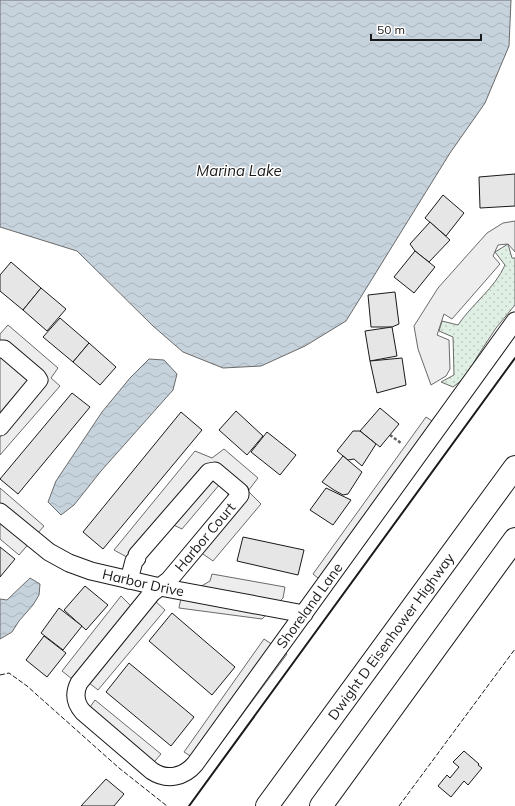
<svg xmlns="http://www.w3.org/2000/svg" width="515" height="806" font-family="Mulish,sans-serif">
	<defs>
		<pattern id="grass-dots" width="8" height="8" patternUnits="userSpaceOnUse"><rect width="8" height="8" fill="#e0efe3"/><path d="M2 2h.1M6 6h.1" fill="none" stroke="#c0ccc2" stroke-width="1.8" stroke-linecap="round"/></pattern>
		<pattern id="water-waves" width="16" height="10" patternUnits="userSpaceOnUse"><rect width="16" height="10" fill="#c6d2dc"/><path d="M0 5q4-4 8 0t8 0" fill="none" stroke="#aab4bc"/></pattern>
	</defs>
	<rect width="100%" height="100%" fill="#fff"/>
	<path fill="url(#grass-dots)" stroke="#6a6a6a" d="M508 244 512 258H515V305L496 328 477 357 466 377 453 387 441 382 454 375 453 337 439 331 442 321 458 325C472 304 495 288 505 265L495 252Z"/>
	<g fill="#ededed" stroke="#6a6a6a">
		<path d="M515 221V252L508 244 498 245 493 256 500 264 452 319 444 314 437 335 449 340 450 369 446 376 431 385 418 349 414 326 438 288 487 233 503 223Z"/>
		<path d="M8 325 58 368 51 378 60 386 0 455V334Z"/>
		<path d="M426 417 446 430 330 588 313 574Z"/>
		<path d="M224 449 258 478 248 491 261 504 213 561 190 545 228 500V491L220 484 182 529 167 522 134 561 114 550 195 451 212 458Z"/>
		<path d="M0 488 44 526 19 555 0 539Z"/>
		<path d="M212 574 285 587 283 598 262 619 179 608 181 598 210 581Z"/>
		<path d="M121 596 131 606 155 601 165 610 98 690 88 682 82 687 62 671Z"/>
		<path d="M264 639 287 654 205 765 184 752Z"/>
		<path d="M95 700 161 754 143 775 81 720Z"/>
	</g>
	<g fill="url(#water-waves)" stroke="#6a6a6a">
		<path d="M0 0H511L509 46 485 103 450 153 346 321 305 346 261 366 223 368 183 352 153 326 77 251 0 227Z"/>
		<path d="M149 359 164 360 177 374 173 390 101 471 74 505 61 515 48 502 56 481 102 412 130 378Z"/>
		<path d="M30 578 40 584 39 595 33 605 19 621 12 632 0 639V599L7 600Z"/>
	</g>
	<g fill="#e6e6e6" stroke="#1a1a1a">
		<path d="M515 174V206L480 208 479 177Z"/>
		<path d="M443 195 464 213 446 236 425 218Z"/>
		<path d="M430 222 450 240 429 262 415 251 410 244Z"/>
		<path d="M415 251 435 267 414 293 394 277Z"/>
		<path d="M11 262 41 288 23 310 0 291V275Z"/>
		<path d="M41 288 66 309 47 331 23 310Z"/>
		<path d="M395 292 399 324 392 327H371L368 295Z"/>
		<path d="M60 318 89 343 73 362 43 337Z"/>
		<path d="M392 327 397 356 370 361 365 331Z"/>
		<path d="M89 343 116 367 100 385 73 362Z"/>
		<path d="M402 358 406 385 377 393 370 361Z"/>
		<path d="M72 393 90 407 18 494 0 479Z"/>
		<path d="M380 408 399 424 380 447 360 431Z"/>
		<path d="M236 411 263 436 247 455 219 430Z"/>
		<path d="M181 412 202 430 103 549 83 532Z"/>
		<path d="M353 431H360L376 444 362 466 354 459 348 460 337 451Z"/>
		<path d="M267 432 296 455 280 475 251 452Z"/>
		<path d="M343 456 362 472 348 494 343 495 334 490 322 482Z"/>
		<path d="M326 488 351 500 333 525 310 510Z"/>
		<path d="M243 537 304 550 298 575 237 561Z"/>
		<path d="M0 547 15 559 0 577Z"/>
		<path d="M85 586 108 605 86 630 64 610Z"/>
		<path d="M59 608 82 626 63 650 41 633Z"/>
		<path d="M172 613 235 667 212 695 149 641Z"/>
		<path d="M44 636 66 653 47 677 26 660Z"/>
		<path d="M129 663 194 717 171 746 106 692Z"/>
		<path d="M464 751 479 764 478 765 482 768 468 785 464 781 451 797 438 786 447 775 450 778 459 767 453 762Z"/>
		<path d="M106 779 124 794 114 806H81Z"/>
	</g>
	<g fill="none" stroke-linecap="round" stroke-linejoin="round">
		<g stroke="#1a1a1a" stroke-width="19">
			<g id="minor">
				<path d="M0 349H4L37 377 39 380 0 427"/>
				<path id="s1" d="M0 512 49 552 69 563 91 571 160 587 304 614"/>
				<path id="s2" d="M129 580 134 561 137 558V555L209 472 215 471 240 492V495L169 580 152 593 79 683C74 693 75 703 83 712L152 771C167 781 184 777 195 764L515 321"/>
			</g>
		</g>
		<g stroke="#1a1a1a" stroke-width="24">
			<g id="highway">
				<path id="s3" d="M267 806 515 467"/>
				<path d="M321 806 515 539"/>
			</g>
		</g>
		<path stroke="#5f5f5f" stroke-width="2.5" stroke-dasharray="3 2" stroke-linecap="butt" d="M390 435 401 443"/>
		<use href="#minor" stroke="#fff" stroke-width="17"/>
		<use href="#highway" stroke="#fff" stroke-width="22"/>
		<g stroke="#1a1a1a" stroke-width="1" stroke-dasharray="5 2" stroke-linecap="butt">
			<path d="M0 675 9 673 27 686 119 768 167 806"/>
			<path d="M399 806 515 649"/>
		</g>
		<path stroke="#1a1a1a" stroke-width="2" d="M189 806 515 358"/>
	</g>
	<g text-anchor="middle" stroke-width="3" stroke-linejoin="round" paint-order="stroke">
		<g font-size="14" fill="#1a1a1a" stroke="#fff">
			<text transform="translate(205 537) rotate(-50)" y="5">Harbor Court</text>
			<text dy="5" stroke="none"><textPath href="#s1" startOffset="163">Harbor Drive</textPath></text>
			<text dy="5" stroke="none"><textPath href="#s2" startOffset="792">Shoreland Lane</textPath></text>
			<text dy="5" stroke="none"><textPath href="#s3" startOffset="210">Dwight D Eisenhower Highway</textPath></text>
		</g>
		<g font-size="15" font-style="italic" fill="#1a1a1a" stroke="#fff">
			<text x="239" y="176">Marina Lake</text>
		</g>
	</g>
	<path d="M371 34v6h110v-6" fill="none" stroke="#1a1a1a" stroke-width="2"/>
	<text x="377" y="34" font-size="12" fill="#1a1a1a" stroke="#ffffff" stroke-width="3" paint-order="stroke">50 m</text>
</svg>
